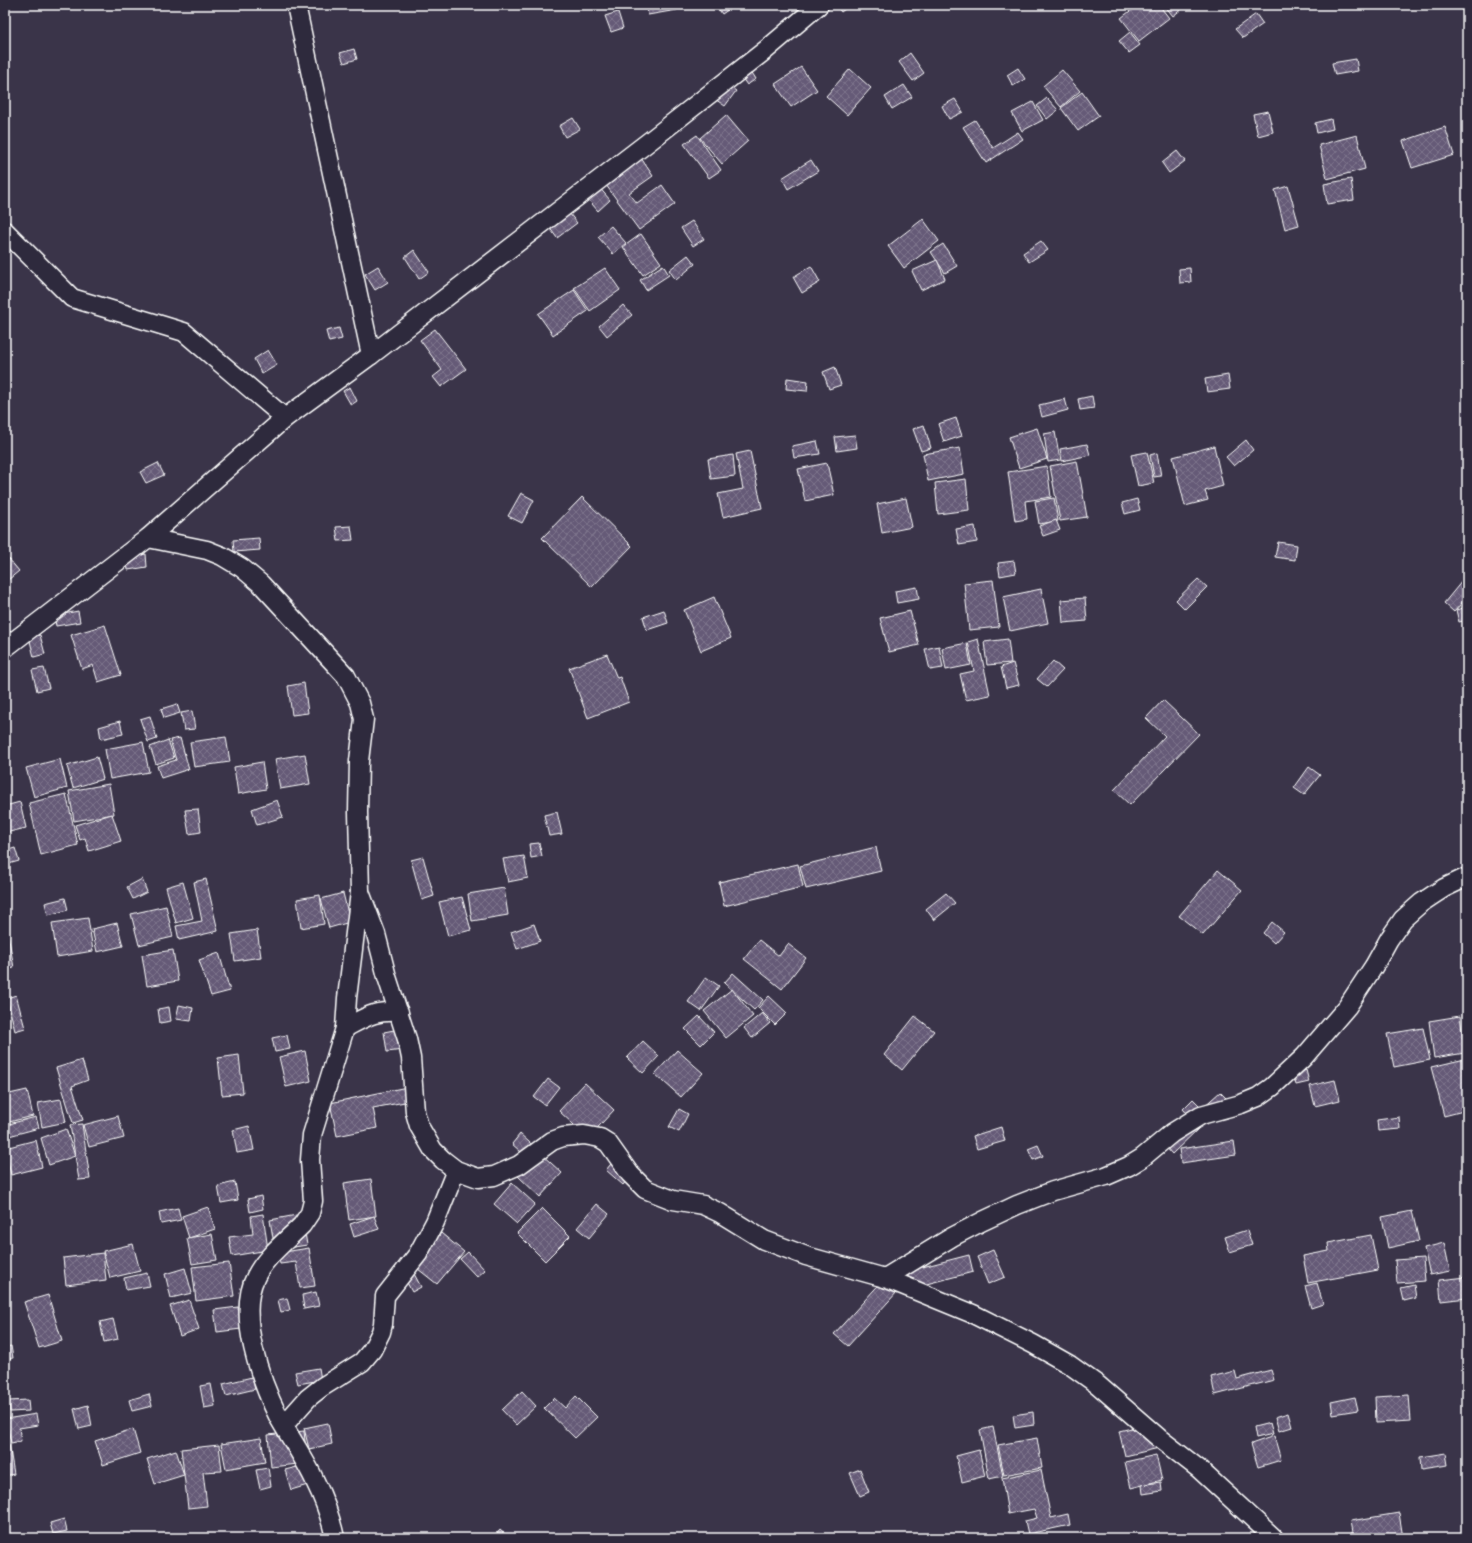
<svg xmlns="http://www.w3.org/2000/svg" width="1472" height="1543" font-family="'Indie Flower',sans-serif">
	<defs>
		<pattern id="building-cross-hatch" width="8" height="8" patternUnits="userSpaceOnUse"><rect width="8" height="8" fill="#655a77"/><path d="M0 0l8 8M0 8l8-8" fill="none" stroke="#7c738b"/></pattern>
	</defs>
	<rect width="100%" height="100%" fill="#3a3449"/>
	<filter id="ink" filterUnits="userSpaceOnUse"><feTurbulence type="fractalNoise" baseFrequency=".025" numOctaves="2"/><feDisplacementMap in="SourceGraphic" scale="8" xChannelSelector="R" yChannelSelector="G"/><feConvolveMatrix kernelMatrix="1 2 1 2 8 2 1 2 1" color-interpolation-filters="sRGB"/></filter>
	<g filter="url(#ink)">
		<g fill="url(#building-cross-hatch)" stroke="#fff">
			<path d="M647 5H676L677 10 648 15Z"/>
			<path d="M716 5H735L722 14Z"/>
			<path d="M836 5H850L841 12Z"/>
			<path d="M1138 5H1159L1169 18 1139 41 1121 18Z"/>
			<path d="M1164 5H1187L1173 16Z"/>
			<path d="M618 12 623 28 611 32 605 16Z"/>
			<path d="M1256 14 1263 24 1243 38 1235 29Z"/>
			<path d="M1130 32 1140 45 1129 53 1119 41Z"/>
			<path d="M354 49 357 59 344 63 340 53Z"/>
			<path d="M910 53 924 73 913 81 899 62Z"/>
			<path d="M1356 59 1358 71 1335 75 1332 63Z"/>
			<path d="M801 67 817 90 791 107 775 84Z"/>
			<path d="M749 68 756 79 747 85 739 74Z"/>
			<path d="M1018 68 1025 79 1013 86 1007 75Z"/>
			<path d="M850 69 871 88 847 115 826 96Z"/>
			<path d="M1062 70 1080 91 1061 107 1043 86Z"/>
			<path d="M723 82 736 91 725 106 712 97Z"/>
			<path d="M904 85 912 97 892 109 885 97Z"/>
			<path d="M1082 92 1099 116 1078 131 1061 108Z"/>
			<path d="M1047 98 1058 110 1047 119 1037 106Z"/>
			<path d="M955 99 963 112 949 119 942 106Z"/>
			<path d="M1033 102 1043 120 1022 131 1012 113Z"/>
			<path d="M1268 111 1273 132 1258 136 1253 114Z"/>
			<path d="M726 115 748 141 722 164 700 138Z"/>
			<path d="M573 118 580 129 565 137 559 126Z"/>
			<path d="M1331 119 1333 129 1317 133 1315 123Z"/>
			<path d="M975 120 993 148 1018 132 1023 139 986 163 963 127Z"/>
			<path d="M1445 127 1454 155 1412 168 1403 141Z"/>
			<path d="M697 135 721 170 709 178 684 144Z"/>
			<path d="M1357 135 1365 169 1327 179 1319 145Z"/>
			<path d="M1177 151 1185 161 1169 173 1162 163Z"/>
			<path d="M639 155 653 176 629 193 637 203 662 185 675 204 639 230 603 181Z"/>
			<path d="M811 160 818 171 788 189 782 178Z"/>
			<path d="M1351 179 1354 200 1327 204 1324 184Z"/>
			<path d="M598 186 610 200 598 211 586 197Z"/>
			<path d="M1288 186 1299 225 1285 229 1275 190Z"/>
			<path d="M569 213 577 223 557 238 549 227Z"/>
			<path d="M923 219 939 241 904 268 888 246Z"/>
			<path d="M692 221 704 239 693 246 681 228Z"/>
			<path d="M611 226 626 243 613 254 598 237Z"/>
			<path d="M641 234 661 263 643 275 623 247Z"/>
			<path d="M1041 241 1048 250 1029 262 1023 253Z"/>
			<path d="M943 244 957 266 945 273 931 252Z"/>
			<path d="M414 250 429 272 419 279 405 257Z"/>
			<path d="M688 255 695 264 676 280 669 270Z"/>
			<path d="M937 260 945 279 921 290 912 271Z"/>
			<path d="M663 265 669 275 646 290 640 280Z"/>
			<path d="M378 266 388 282 375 290 365 274Z"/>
			<path d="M811 266 820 282 802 293 793 277Z"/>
			<path d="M605 268 620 290 590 311 574 288Z"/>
			<path d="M1190 268 1191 282 1180 283 1179 269Z"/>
			<path d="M574 290 588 311 553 335 538 314Z"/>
			<path d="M623 305 632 315 607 336 599 326Z"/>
			<path d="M339 328 342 339 329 342 326 331Z"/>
			<path d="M435 329 466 369 441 387 433 377 442 370 420 340Z"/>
			<path d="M268 350 277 365 262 374 254 359Z"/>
			<path d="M835 367 841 385 829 389 823 372Z"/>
			<path d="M1228 375 1230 389 1207 392 1205 379Z"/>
			<path d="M787 378 808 381 807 391 786 389Z"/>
			<path d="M350 387 357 401 351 405 343 391Z"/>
			<path d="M1092 396 1094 408 1080 410 1078 399Z"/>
			<path d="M1065 399 1068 410 1042 417 1039 405Z"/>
			<path d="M956 418 962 436 944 442 938 424Z"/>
			<path d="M924 425 931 448 921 451 913 429Z"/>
			<path d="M1037 428 1047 459 1019 468 1009 437Z"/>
			<path d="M1055 432 1060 460 1048 462 1044 434Z"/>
			<path d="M855 435 857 448 837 451 835 437Z"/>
			<path d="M1246 440 1253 450 1234 466 1226 457Z"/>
			<path d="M817 441 820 454 794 458 792 446Z"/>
			<path d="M1087 444 1090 455 1062 461 1060 449Z"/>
			<path d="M1214 446 1223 486 1205 491 1208 500 1185 506 1173 457Z"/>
			<path d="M960 448 964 474 928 481 923 454Z"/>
			<path d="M750 451 762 508 723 517 718 494 743 489 736 454Z"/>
			<path d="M1147 452 1154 483 1138 486 1131 455Z"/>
			<path d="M1157 453 1161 476 1154 477 1150 455Z"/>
			<path d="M733 455 735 476 711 479 708 459Z"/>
			<path d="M1077 461 1087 517 1060 521 1050 466Z"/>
			<path d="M158 463 164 475 146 483 140 472Z"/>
			<path d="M827 463 834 495 805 501 798 469Z"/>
			<path d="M1047 466 1051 497 1025 501 1027 519 1015 521 1008 472Z"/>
			<path d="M966 479 969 510 938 514 935 483Z"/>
			<path d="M521 493 534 500 522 523 508 516Z"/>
			<path d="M582 497 632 546 592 587 542 538Z"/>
			<path d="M906 498 912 527 882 533 877 504Z"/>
			<path d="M1054 498 1058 521 1039 524 1035 501Z"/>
			<path d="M1137 499 1140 510 1125 514 1122 503Z"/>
			<path d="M1056 520 1060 530 1043 536 1039 526Z"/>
			<path d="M351 526 353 540 338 541 336 527Z"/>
			<path d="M975 526 977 542 959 545 956 529Z"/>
			<path d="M259 538 260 550 234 552 233 540Z"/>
			<path d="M1278 542 1297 545 1295 560 1275 557Z"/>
			<path d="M146 554 147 567 128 570 126 558Z"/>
			<path d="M9 559 19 571 8 580 5 576V562Z"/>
			<path d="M1014 561 1016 573 1000 576 998 563Z"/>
			<path d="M1467 575V597L1454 612 1444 603Z"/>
			<path d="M1198 579 1207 587 1185 609 1176 600Z"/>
			<path d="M993 580 999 627 969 630 964 583Z"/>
			<path d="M917 587 919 599 897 603 895 591Z"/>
			<path d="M1041 589 1048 623 1010 631 1003 597Z"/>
			<path d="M714 597 731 638 701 651 684 610Z"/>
			<path d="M1085 598 1087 621 1063 623 1061 600Z"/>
			<path d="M1467 607V620L1459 622 1456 610Z"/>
			<path d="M664 610 668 623 647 630 643 617Z"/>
			<path d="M78 611 80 622 56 626 54 616Z"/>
			<path d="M910 611 919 645 889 652 880 618Z"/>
			<path d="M105 625 121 675 98 682 93 665 82 669 71 635Z"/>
			<path d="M40 635 45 654 34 657 29 637Z"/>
			<path d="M978 639 990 695 966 700 960 674 974 671 968 642Z"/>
			<path d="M1008 639 1011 663 987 665 984 642Z"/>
			<path d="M967 643 971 665 946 670 942 648Z"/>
			<path d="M939 646 943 668 930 670 925 649Z"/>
			<path d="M607 654 617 678 620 677 629 702 588 718 569 668Z"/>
			<path d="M1053 661 1063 670 1047 687 1037 679Z"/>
			<path d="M1013 663 1019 685 1006 688 1001 667Z"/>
			<path d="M44 668 49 688 37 691 32 670Z"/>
			<path d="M304 683 308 713 292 715 288 686Z"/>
			<path d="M1163 700 1199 734 1130 805 1114 790 1165 736 1146 718Z"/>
			<path d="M177 704 180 713 164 718 161 709Z"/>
			<path d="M192 711 195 729 184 730 181 713Z"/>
			<path d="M150 716 157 739 148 742 140 719Z"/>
			<path d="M120 721 123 734 101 739 99 727Z"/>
			<path d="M226 737 230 762 194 767 190 742Z"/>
			<path d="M180 738 189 769 161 778 157 766 176 760 170 740Z"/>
			<path d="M168 740 174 758 156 764 150 747Z"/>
			<path d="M143 742 149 772 110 779 105 749Z"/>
			<path d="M305 754 310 784 280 789 275 759Z"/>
			<path d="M97 757 103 779 73 788 67 766Z"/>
			<path d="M60 759 67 788 34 797 26 768Z"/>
			<path d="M262 762 266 789 238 794 234 767Z"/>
			<path d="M1309 767 1320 775 1304 795 1294 788Z"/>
			<path d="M109 784 114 814 74 821 69 791Z"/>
			<path d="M66 794 78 845 41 855 29 803Z"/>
			<path d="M277 800 283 817 257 825 252 809Z"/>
			<path d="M20 802 26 828 5 833V806Z"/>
			<path d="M198 809 201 832 189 834 185 810Z"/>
			<path d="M557 812 562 834 549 836 544 815Z"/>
			<path d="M112 814 121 841 89 851 85 838 80 840 75 825Z"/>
			<path d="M539 843 542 856 531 858 529 844Z"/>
			<path d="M876 847 881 871 806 889 800 866Z"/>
			<path d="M15 848 19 861 5 865V851Z"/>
			<path d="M524 856 528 878 508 882 503 859Z"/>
			<path d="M423 857 434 896 422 900 411 860Z"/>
			<path d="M798 864 803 887 724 906 719 882Z"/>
			<path d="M1218 870 1242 890 1203 935 1179 916Z"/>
			<path d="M142 879 147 892 133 899 127 887Z"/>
			<path d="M206 879 218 931 179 940 176 926 202 921 194 882Z"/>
			<path d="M183 882 193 918 176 923 166 887Z"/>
			<path d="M504 888 508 915 472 921 468 894Z"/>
			<path d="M343 893 350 922 329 928 321 899Z"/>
			<path d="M946 893 955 903 934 920 926 909Z"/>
			<path d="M320 895 324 924 301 928 297 899Z"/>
			<path d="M462 897 471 930 448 936 439 902Z"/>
			<path d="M65 898 68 910 48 915 45 903Z"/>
			<path d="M166 906 173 937 139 945 131 914Z"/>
			<path d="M5 917 14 968 5 970Z"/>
			<path d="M88 918 93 951 57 957 52 923Z"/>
			<path d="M1272 922 1284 932 1274 943 1263 933Z"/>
			<path d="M117 923 123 946 97 952 92 929Z"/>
			<path d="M534 924 540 941 517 949 511 932Z"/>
			<path d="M257 930 261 957 235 961 231 934Z"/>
			<path d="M759 940 779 956 788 944 806 958 782 989 744 959Z"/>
			<path d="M173 950 178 981 147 986 142 955Z"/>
			<path d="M219 953 230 991 211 996 199 960Z"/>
			<path d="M733 973 763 1000 754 1010 724 983Z"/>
			<path d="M706 977 719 986 701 1011 688 1002Z"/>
			<path d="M732 989 753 1016 726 1038 704 1011Z"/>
			<path d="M16 995 25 1028 15 1031 7 998Z"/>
			<path d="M769 996 787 1013 775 1025 758 1008Z"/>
			<path d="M179 1005 193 1008 191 1021 176 1019Z"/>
			<path d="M169 1007 171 1021 160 1023 158 1009Z"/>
			<path d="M762 1013 770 1023 752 1038 744 1028Z"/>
			<path d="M699 1016 714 1032 701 1045 685 1029Z"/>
			<path d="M915 1016 934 1031 902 1070 884 1055Z"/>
			<path d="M1460 1016 1465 1053 1434 1058 1429 1021Z"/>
			<path d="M1423 1028 1430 1060 1394 1067 1387 1034Z"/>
			<path d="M399 1029 403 1050 387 1052 384 1032Z"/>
			<path d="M287 1035 290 1049 275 1052 272 1038Z"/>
			<path d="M643 1041 659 1056 643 1073 627 1058Z"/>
			<path d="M677 1050 703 1073 681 1097 655 1074Z"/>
			<path d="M305 1051 311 1081 286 1087 279 1057Z"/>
			<path d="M239 1055 243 1093 222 1095 218 1058Z"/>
			<path d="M1465 1059 1467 1065V1110L1444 1116 1431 1067Z"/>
			<path d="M82 1060 88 1080 72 1086 83 1120 73 1123 56 1068Z"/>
			<path d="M1306 1070 1309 1082 1296 1085 1293 1074Z"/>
			<path d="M548 1079 559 1087 545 1105 534 1097Z"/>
			<path d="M1335 1080 1340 1100 1315 1106 1310 1086Z"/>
			<path d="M585 1083 614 1110 588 1138 559 1111Z"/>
			<path d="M407 1087 410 1101 373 1108 377 1128 337 1136 330 1103Z"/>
			<path d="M27 1090 33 1116 5 1123V1095Z"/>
			<path d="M1220 1092 1228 1100 1172 1154 1164 1145 1191 1118 1183 1109 1193 1099 1202 1108Z"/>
			<path d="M61 1099 66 1122 42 1127 38 1103Z"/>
			<path d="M679 1109 688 1114 679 1132 669 1127Z"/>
			<path d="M118 1116 124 1138 89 1147 83 1125Z"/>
			<path d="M36 1117 39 1128 5 1137V1125Z"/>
			<path d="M1399 1117 1400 1129 1378 1131 1377 1120Z"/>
			<path d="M82 1124 90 1179 79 1180 70 1125Z"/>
			<path d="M249 1126 254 1150 237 1153 233 1130Z"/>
			<path d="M1001 1127 1005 1141 977 1149 973 1136Z"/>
			<path d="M66 1129 75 1156 49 1165 41 1138Z"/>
			<path d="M520 1134 538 1150 529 1159 512 1144Z"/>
			<path d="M36 1140 42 1167 11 1175 5 1148Z"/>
			<path d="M1234 1141 1236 1155 1181 1163 1179 1149Z"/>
			<path d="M1038 1145 1043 1156 1033 1160 1028 1149Z"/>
			<path d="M540 1153 562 1173 540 1197 518 1176Z"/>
			<path d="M615 1159 632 1174 623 1185 606 1170Z"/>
			<path d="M371 1179 376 1216 349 1220 344 1183Z"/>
			<path d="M235 1182 238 1200 221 1203 218 1186Z"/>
			<path d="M512 1183 535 1204 517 1224 494 1204Z"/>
			<path d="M5 1185 7 1199H5Z"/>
			<path d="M261 1196 263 1209 250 1212 248 1199Z"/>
			<path d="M597 1204 609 1214 589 1238 577 1228Z"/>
			<path d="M208 1207 215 1229 189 1238 182 1216Z"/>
			<path d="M178 1208 181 1220 161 1224 159 1212Z"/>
			<path d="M542 1208 570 1236 545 1261 517 1233Z"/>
			<path d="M1412 1211 1419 1241 1388 1248 1382 1217Z"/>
			<path d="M263 1214 268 1250 232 1256 229 1237 253 1234 251 1216Z"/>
			<path d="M302 1214 307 1245 275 1250 270 1220Z"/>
			<path d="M374 1216 379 1229 354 1237 350 1224Z"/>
			<path d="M1247 1230 1252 1245 1230 1252 1225 1237Z"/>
			<path d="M441 1233 464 1252 437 1284 413 1265Z"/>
			<path d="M212 1234 217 1260 192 1264 187 1238Z"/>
			<path d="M1371 1235 1378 1270 1308 1283 1303 1256 1329 1251 1328 1243Z"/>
			<path d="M1444 1243 1450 1271 1430 1275 1424 1248Z"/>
			<path d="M133 1244 140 1271 110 1278 103 1251Z"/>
			<path d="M309 1248 315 1286 300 1288 296 1262 280 1264 278 1253Z"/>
			<path d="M993 1250 1005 1277 988 1284 977 1257Z"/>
			<path d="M468 1252 485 1270 477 1277 460 1259Z"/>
			<path d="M103 1253 106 1280 66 1285 63 1258Z"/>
			<path d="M969 1255 973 1272 907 1289 903 1272Z"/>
			<path d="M1423 1258 1425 1281 1397 1283 1395 1260Z"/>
			<path d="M229 1263 234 1296 196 1301 192 1267Z"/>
			<path d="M185 1268 192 1293 171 1298 165 1274Z"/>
			<path d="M894 1268 908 1280 848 1346 834 1334Z"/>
			<path d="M412 1270 421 1287 412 1292 403 1275Z"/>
			<path d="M147 1273 150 1286 126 1290 124 1278Z"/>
			<path d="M1467 1277V1298L1441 1301 1439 1280Z"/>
			<path d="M1317 1283 1323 1304 1311 1308 1305 1286Z"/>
			<path d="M1414 1285 1416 1298 1404 1301 1401 1288Z"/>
			<path d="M316 1292 319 1306 304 1309 302 1295Z"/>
			<path d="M48 1295 62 1341 39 1348 24 1302Z"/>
			<path d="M287 1298 290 1310 281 1312 278 1300Z"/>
			<path d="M189 1300 199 1329 180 1336 170 1306Z"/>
			<path d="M238 1307 241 1329 217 1332 214 1310Z"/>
			<path d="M113 1319 118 1339 104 1342 100 1322Z"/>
			<path d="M11 1346 13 1358 5 1359V1347Z"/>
			<path d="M319 1368 321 1380 298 1384 295 1372Z"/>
			<path d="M1271 1370 1274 1380 1215 1395 1211 1377 1235 1371 1237 1379Z"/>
			<path d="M252 1377 255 1389 226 1396 223 1384Z"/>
			<path d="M211 1384 215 1406 204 1408 200 1386Z"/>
			<path d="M522 1391 536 1406 516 1425 502 1410Z"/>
			<path d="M149 1394 152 1406 132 1411 129 1400Z"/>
			<path d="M1409 1395 1411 1421 1376 1423 1375 1397Z"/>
			<path d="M576 1396 597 1417 575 1438 544 1408 554 1398 565 1408Z"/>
			<path d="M1355 1397 1358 1410 1333 1414 1331 1402Z"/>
			<path d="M28 1400 29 1411 10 1412 9 1401Z"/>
			<path d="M7 1402 9 1419H5V1403Z"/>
			<path d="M88 1405 92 1426 79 1429 74 1409Z"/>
			<path d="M1033 1412 1034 1425 1015 1428 1013 1415Z"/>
			<path d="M1288 1413 1292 1427 1279 1431 1275 1417Z"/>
			<path d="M36 1414 38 1425 19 1428 21 1441 11 1443 6 1419Z"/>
			<path d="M328 1423 332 1444 309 1449 304 1428Z"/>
			<path d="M1153 1423 1159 1448 1125 1456 1119 1431Z"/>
			<path d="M1270 1423 1273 1434 1256 1438 1254 1427Z"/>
			<path d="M993 1427 1003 1476 989 1479 980 1430Z"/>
			<path d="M133 1429 140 1453 103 1465 95 1441Z"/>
			<path d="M304 1431 307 1463 271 1467 268 1435Z"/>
			<path d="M1274 1436 1281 1460 1258 1467 1251 1444Z"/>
			<path d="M261 1438 265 1462 226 1469 221 1444Z"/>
			<path d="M1037 1438 1042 1468 1004 1475 998 1445Z"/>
			<path d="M9 1444 14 1474 5 1476V1445Z"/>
			<path d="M219 1445 222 1471 203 1472 207 1506 188 1508 181 1449Z"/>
			<path d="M176 1450 184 1475 155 1484 147 1459Z"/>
			<path d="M979 1450 985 1476 962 1482 956 1456Z"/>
			<path d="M1446 1453 1448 1465 1421 1469 1420 1457Z"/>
			<path d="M1156 1455 1162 1480 1131 1488 1125 1462Z"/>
			<path d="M305 1465 311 1484 291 1490 285 1470Z"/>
			<path d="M268 1468 271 1486 260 1489 256 1470Z"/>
			<path d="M860 1469 869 1492 860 1496 850 1473Z"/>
			<path d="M1041 1470 1051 1518 1068 1514 1070 1525 1028 1534 1025 1521 1037 1518 1034 1509 1008 1514 1002 1478Z"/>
			<path d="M1161 1482 1162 1491 1143 1494 1142 1485Z"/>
			<path d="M1399 1513 1403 1538H1353L1350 1521Z"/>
			<path d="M64 1519 67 1531 53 1534 50 1523Z"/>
			<path d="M500 1530 509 1538H493Z"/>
		</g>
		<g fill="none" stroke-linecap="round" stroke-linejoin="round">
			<g stroke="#fff" stroke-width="21">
				<g id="minor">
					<path d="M296 5 371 355"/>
					<path d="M5 231 72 298 184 332 285 418"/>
					<path d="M148 538 207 550 222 556 242 568 261 584 346 676 360 703 364 719 359 761 358 812 360 892 347 998 345 1028 312 1135 310 1160 313 1201 310 1213 302 1225C286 1241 266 1256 256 1276 236 1314 261 1382 279 1418 291 1439 305 1459 315 1481 324 1499 331 1519 335 1538"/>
					<path d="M5 648 148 538 285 418 371 355 651 140 767 49 819 5"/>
					<path d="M360 892 376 934 387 977 407 1039 411 1058 415 1112 419 1126 433 1150 443 1160 456 1170 478 1178 494 1176 519 1165 552 1141 563 1137 584 1135 600 1138 608 1143 630 1174 645 1189 673 1200 703 1205 720 1213 764 1240 806 1256 885 1278 973 1314 1033 1344 1070 1365 1098 1385 1159 1438 1199 1469 1274 1538"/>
					<path d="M345 1028C366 1017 375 1010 399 1012"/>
					<path d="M885 1278 952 1237 983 1221 1017 1205 1053 1191 1106 1176 1129 1166 1142 1158 1172 1133 1201 1115 1241 1104 1258 1097 1272 1087 1304 1057 1347 1007 1374 966 1389 939 1403 919 1421 903 1433 895 1444 888 1467 877"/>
					<path d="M284 1425 308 1398 322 1387 362 1362 372 1350 381 1332 383 1324 385 1296 418 1254 435 1222 456 1170"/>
				</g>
			</g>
			<use href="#minor" stroke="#2f2a3d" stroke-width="18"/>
		</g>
	</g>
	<rect width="1472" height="1543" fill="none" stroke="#2f2a3d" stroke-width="20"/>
	<rect x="10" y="10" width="1452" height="1523" fill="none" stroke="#fff" stroke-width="1.5" filter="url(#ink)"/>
</svg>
